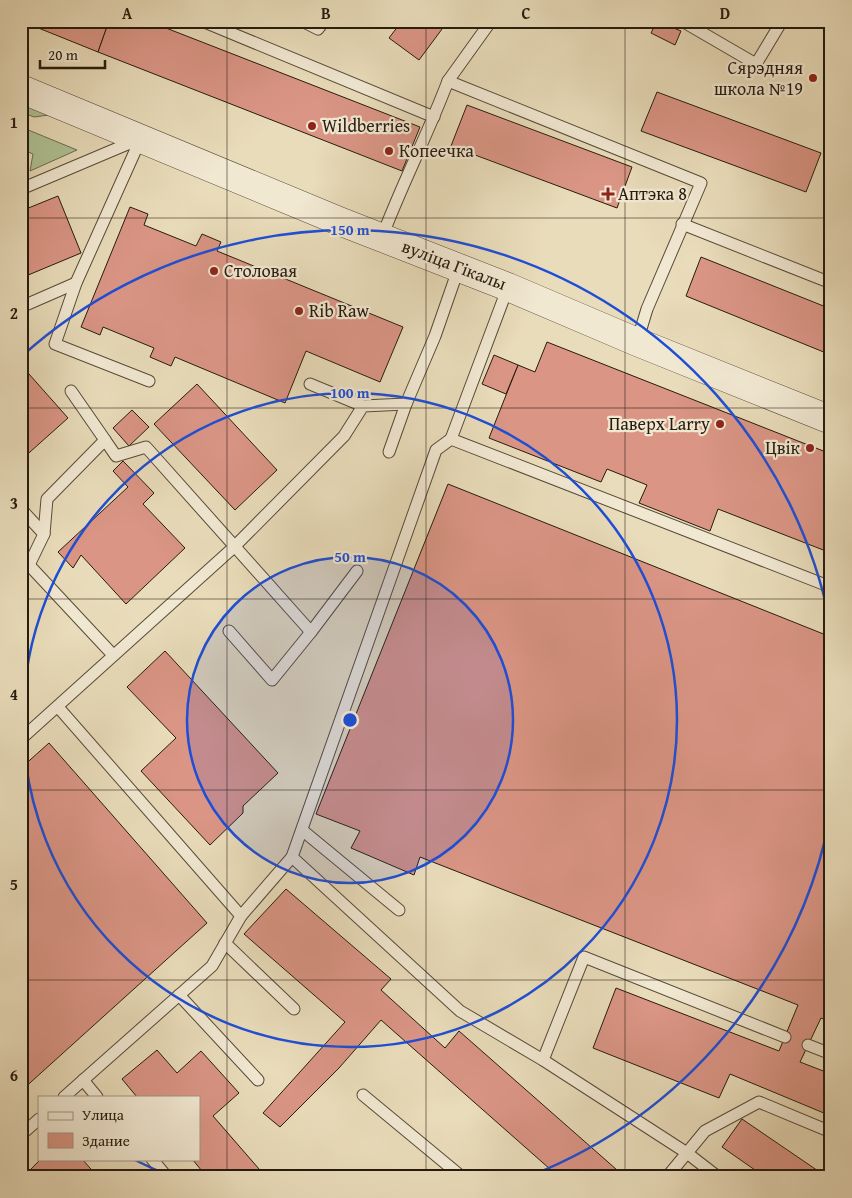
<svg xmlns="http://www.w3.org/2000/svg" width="852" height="1198" font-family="'Gentium Book Plus',serif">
	<rect width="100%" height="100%" fill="#e9dcba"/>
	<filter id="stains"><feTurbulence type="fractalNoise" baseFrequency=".004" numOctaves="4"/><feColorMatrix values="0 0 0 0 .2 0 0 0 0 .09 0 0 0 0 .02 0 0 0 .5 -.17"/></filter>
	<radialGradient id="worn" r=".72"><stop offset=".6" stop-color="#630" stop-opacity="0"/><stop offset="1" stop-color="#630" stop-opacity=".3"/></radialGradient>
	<g fill="#b0c295" stroke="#6b6e52">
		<path d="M21 99 49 115 34 117 21 112Z"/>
		<path d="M21 127 77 150 30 171 33 154 21 149Z"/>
	</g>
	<g fill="#da9585" stroke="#261b0e">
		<path d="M21 21H109L98 52Z"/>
		<path d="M109 21H148L420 127 402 171 98 52Z"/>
		<path d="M402 21H448L419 60 389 38Z"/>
		<path d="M657 21 681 31 675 45 651 33Z"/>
		<path d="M657 92 821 153 806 192 641 131Z"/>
		<path d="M467 105 632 167 617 208 451 146Z"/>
		<path d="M58 196 81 253 21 278V211Z"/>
		<path d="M130 207 148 214 144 225 196 246 202 234 221 242 217 251 403 327 380 382 306 351 285 403 175 357 171 366 150 357 154 348 103 327 100 335 81 327Z"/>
		<path d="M701 257 831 309V355L686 296Z"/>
		<path d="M547 342 831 454V553L718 509 710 531 639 503 647 485 607 469 601 482 489 438 518 365 535 372Z"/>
		<path d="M494 355 518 365 506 394 482 384Z"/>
		<path d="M21 365 68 418 21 460Z"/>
		<path d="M197 384 277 470 235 510 154 424Z"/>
		<path d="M132 410 149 427 129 446 113 428Z"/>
		<path d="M123 461 154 493 143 504 185 548 126 604 81 555 73 568 58 552 128 487 113 471Z"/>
		<path d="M448 484 831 637V1022L821 1018 800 1062 831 1074V1116L730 1074 719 1098 593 1048 616 988 779 1051 798 1005 420 857 414 875 351 848 360 831 316 814Z"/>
		<path d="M165 651 278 773 243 806V813L210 845 141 771 176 738 127 687Z"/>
		<path d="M49 743 207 923 21 1091V768Z"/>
		<path d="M286 889 391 979 381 990 445 1048 459 1031 625 1177H559L381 1020 339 1068 280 1127 263 1113 345 1022 244 934Z"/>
		<path d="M157 1050 177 1073 201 1051 239 1093 213 1116 266 1177H207L192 1159H199V1097H137L122 1079Z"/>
		<path d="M742 1119 827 1177H765L722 1147Z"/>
		<path d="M41 1159H82L98 1177H23Z"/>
	</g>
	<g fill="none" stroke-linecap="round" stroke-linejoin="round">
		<g stroke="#574b39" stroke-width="13">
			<g id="service">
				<path d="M202 21 434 117"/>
				<path d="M302 21 318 29 324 21"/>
				<path d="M682 21 756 64 782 21"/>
				<path d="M448 81 491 21"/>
				<path d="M141 138 76 283 55 344 149 381"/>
				<path d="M21 189 137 140"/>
				<path d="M682 224 831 283"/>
				<path d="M382 237C402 184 428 134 448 81L701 183 647 309 637 342"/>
				<path d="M508 287 451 439 831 587"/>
				<path d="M21 307 76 283"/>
				<path d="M310 384 363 406"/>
				<path d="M71 391 105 440"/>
				<path d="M451 439 436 450 292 857 460 1011 543 1060"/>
				<path d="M389 452 406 404 435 336 459 267"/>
				<path d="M21 509 44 534 29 565"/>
				<path d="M44 534 47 499 105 440 116 456 146 447 311 632 357 571"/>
				<path d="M21 572 29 565 113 655"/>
				<path d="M229 631 272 680 311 632"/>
				<path d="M58 707 241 916 212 966 64 1097"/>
				<path d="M21 739 234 547 344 436 363 406 406 404"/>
				<path d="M302 830 399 910"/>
				<path d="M241 916 292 857"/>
				<path d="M225 943 294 1009"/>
				<path d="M179 995 258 1080"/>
				<path d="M808 1045 831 1054"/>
				<path d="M83 1080 97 1097"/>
				<path d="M363 1095 462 1177"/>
				<path d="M21 1135 39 1119"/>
				<path d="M152 1159 167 1177"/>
				<path d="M667 1177 705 1131 759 1102 831 1132"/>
				<path d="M718 1177 687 1153 543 1060 584 957 785 1037"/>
			</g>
		</g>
		<g stroke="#574b39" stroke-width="29">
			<path id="tertiary" d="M21 89 339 221 508 287 637 342 831 420"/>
		</g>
		<use href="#service" stroke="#f1e8d2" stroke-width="11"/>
		<use href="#tertiary" stroke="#f1e8d2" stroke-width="28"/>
	</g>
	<path fill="none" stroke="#261b0e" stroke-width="1" stroke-opacity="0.55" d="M227 21V1177M426 21V1177M625 21V1177M21 218H831M21 408H831M21 599H831M21 790H831M21 980H831"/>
	<circle cx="350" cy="720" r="163" fill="#1d4ed8" fill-opacity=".12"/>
	<g fill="none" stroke="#1d4ed8" stroke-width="2.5">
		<circle cx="350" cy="720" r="163"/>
		<circle cx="350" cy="720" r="327"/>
		<path d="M830 818A490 490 0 0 1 530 1176M170 1176A490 490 0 0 1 135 1160M22 356A490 490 0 0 1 830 622"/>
	</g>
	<g fill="#8f2418" stroke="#f1e8d2" stroke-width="2">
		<circle cx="813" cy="78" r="5"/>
		<circle cx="312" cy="126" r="5"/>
		<circle cx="389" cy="151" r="5"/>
		<path d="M605.5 186.5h5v5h5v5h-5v5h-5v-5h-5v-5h5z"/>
		<circle cx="214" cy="271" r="5"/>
		<circle cx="299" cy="311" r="5"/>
		<circle cx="720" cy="424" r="5"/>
		<circle cx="810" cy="448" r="5"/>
	</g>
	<g text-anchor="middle" stroke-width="4.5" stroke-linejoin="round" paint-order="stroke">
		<g font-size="18" fill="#261b0e" stroke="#f1e8d2" text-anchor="start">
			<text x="803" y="74" text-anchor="end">Сярэдняя<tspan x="803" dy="21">школа №19</tspan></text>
			<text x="322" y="132">Wildberries</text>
			<text x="399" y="157">Копеечка</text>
			<text x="618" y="200">Аптэка 8</text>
			<text x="224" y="277">Столовая</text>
			<text x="309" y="317">Rib Raw</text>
			<text x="710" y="430" text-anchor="end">Паверх Larry</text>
			<text x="800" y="454" text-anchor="end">Цвік</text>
		</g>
		<g font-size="18" fill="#261b0e" stroke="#f1e8d2">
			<text transform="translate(454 265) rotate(21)" y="6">вуліца Гікалы</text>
		</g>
	</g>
	<circle cx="350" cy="720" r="8" fill="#1d4ed8" stroke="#f1e8d2" stroke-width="2.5"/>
	<g font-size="15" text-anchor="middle" font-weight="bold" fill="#1d4ed8" stroke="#f1e8d2" stroke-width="4.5" stroke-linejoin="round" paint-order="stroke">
		<text x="350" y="235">150 m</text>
		<text x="350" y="398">100 m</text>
		<text x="350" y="562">50 m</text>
	</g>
	<rect width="852" height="1198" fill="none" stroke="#e9dcba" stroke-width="55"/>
	<rect x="38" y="1096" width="162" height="65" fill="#f1e8d2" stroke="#a09684"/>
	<rect x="48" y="1112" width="25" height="8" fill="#f1e8d2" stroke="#a09684"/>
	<text x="82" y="1120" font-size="15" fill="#261b0e">Улица</text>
	<rect x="48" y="1133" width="25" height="15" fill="#da9585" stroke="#a09684"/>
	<text x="82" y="1146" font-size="15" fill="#261b0e">Здание</text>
	<path d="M40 60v8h65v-8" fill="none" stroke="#261b0e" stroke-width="2.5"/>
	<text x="48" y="60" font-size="15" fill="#261b0e" stroke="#f1e8d2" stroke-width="4" paint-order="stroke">20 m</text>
	<rect x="28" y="28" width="796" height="1142" fill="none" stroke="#261b0e" stroke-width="2"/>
	<g font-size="16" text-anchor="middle" font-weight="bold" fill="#261b0e">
		<text x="127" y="19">A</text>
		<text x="326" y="19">B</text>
		<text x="526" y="19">C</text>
		<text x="725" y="19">D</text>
		<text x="14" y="128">1</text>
		<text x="14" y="319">2</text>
		<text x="14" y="509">3</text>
		<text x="14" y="700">4</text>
		<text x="14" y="890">5</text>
		<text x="14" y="1081">6</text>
	</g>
	<rect width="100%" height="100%" filter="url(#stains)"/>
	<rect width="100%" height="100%" fill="url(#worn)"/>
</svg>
